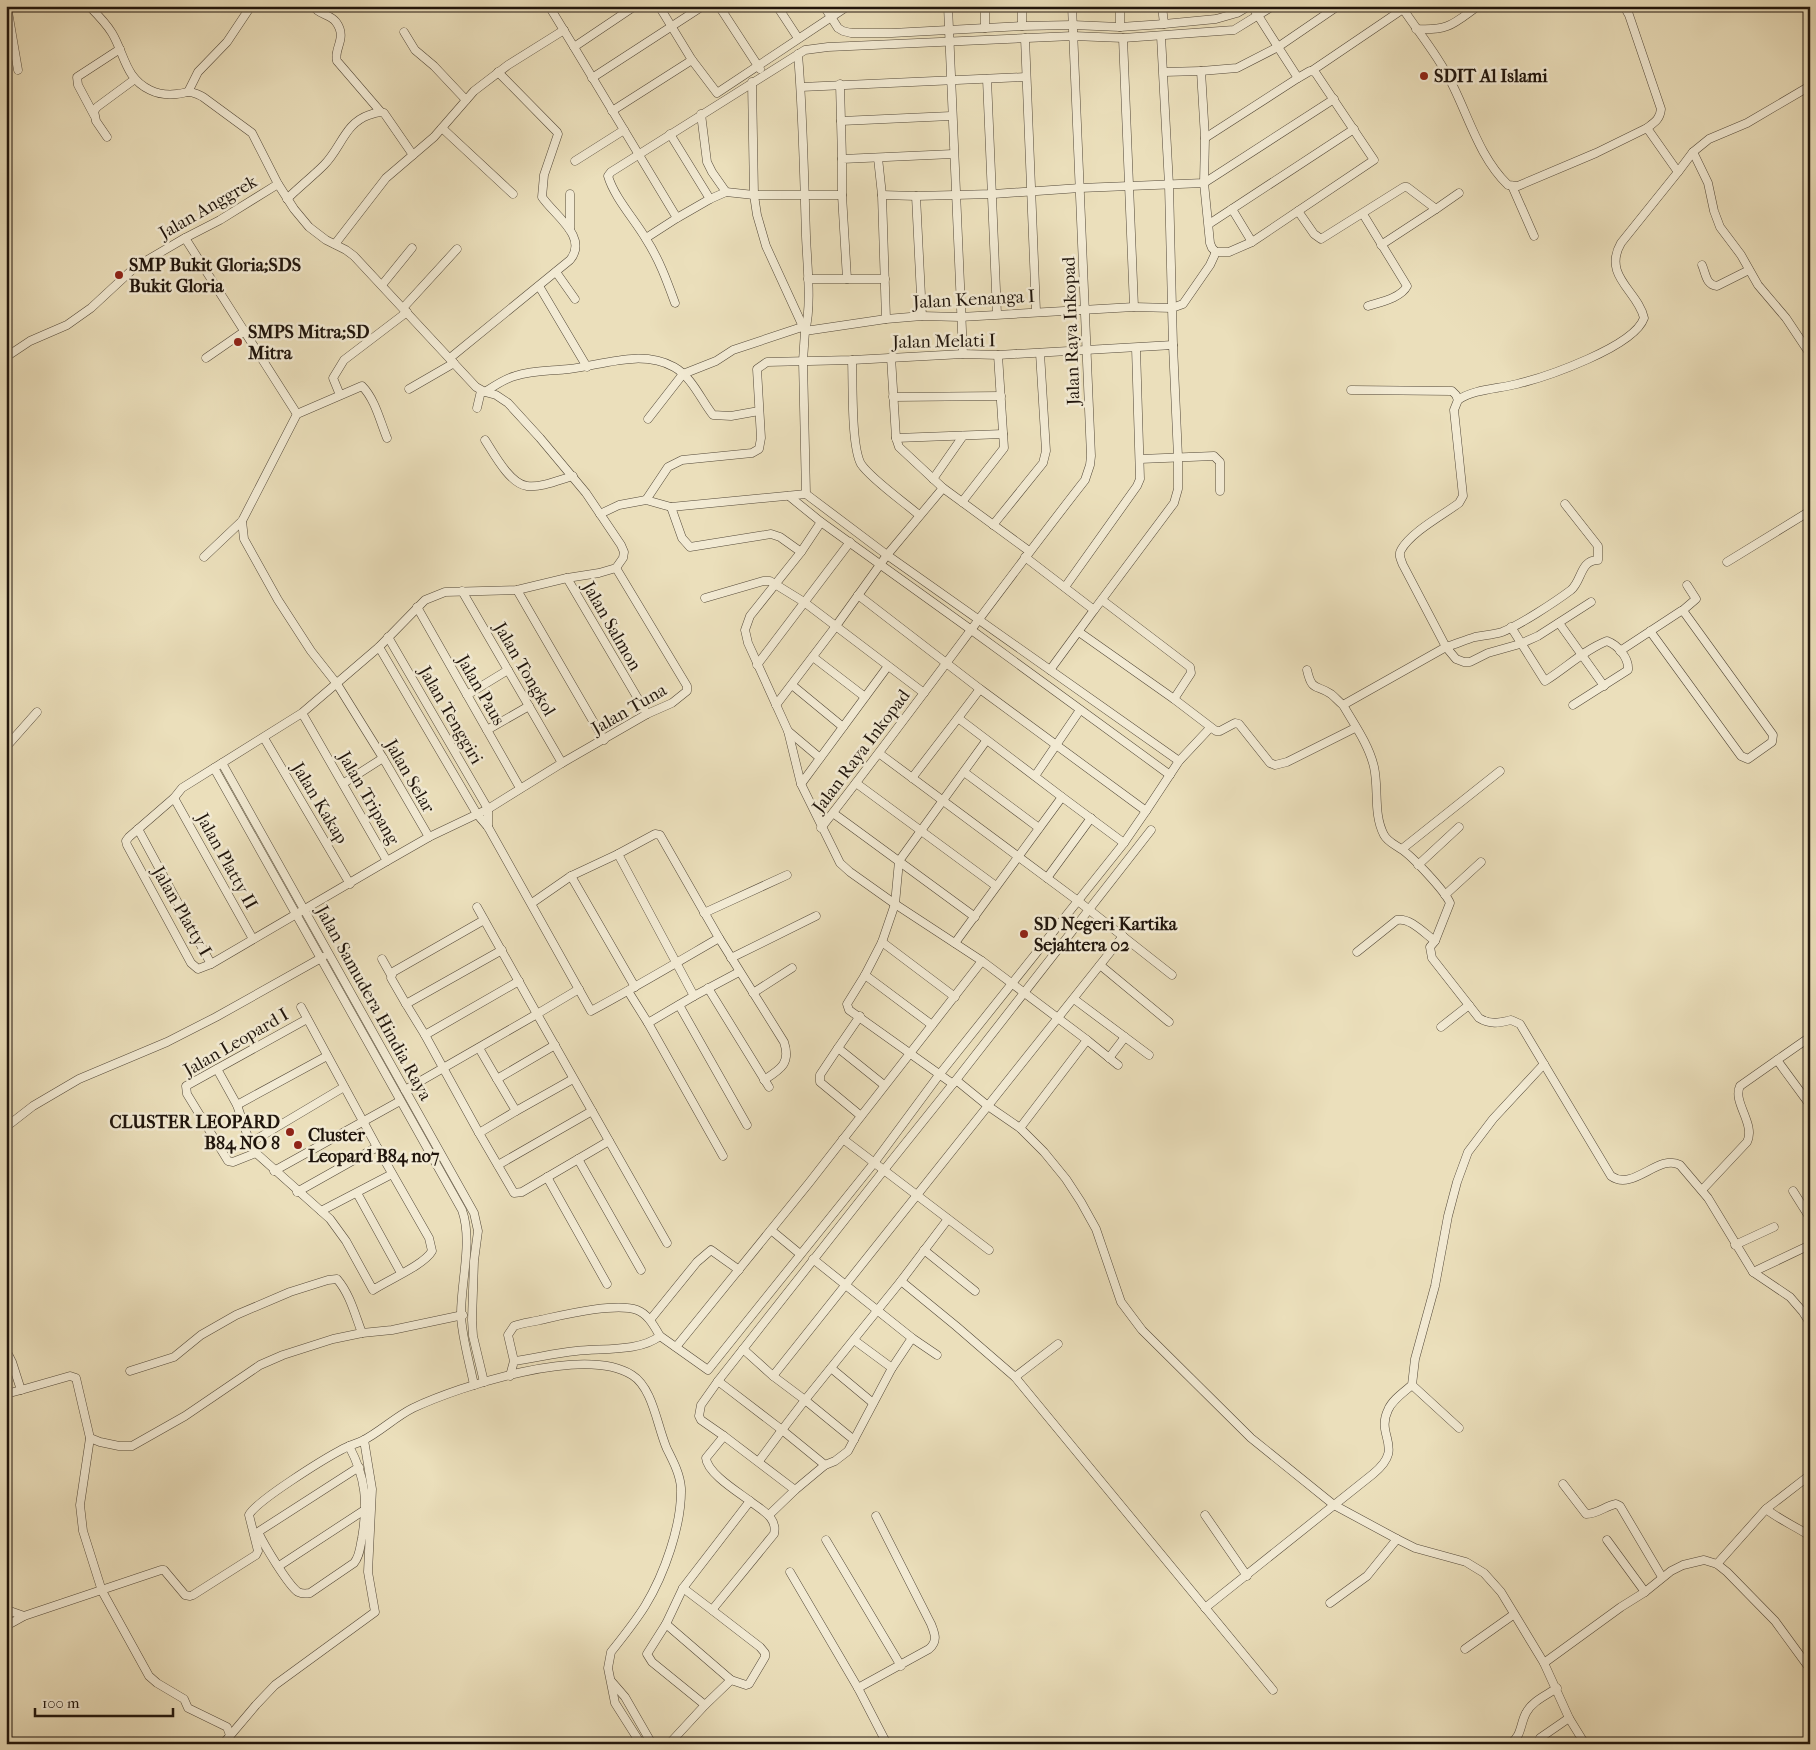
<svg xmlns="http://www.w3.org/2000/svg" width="1816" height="1750" font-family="'IM FELL French Canon',serif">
	<rect width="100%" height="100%" fill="#ebdfbb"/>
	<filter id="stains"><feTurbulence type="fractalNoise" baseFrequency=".004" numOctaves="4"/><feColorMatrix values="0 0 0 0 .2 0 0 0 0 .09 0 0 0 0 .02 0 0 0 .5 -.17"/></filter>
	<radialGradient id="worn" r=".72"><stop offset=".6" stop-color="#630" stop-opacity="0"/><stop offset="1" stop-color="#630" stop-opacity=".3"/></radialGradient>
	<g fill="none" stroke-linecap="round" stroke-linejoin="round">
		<g stroke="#534838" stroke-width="9">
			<g id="street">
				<path d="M7 6 18 70"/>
				<path d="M89 6C98 15 106 23 112 33 125 55 125 78 150 90 158 94 168 95 177 94 181 94 185 92 189 92 194 92 199 95 203 97L252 133 278 184 294 209 309 227 326 240 346 250 354 256 476 387 485 392 496 395 508 403 540 438 586 493 621 545 624 552 623 558 616 568 599 573 567 578 517 590 445 592 425 600 379 647 302 713 182 788 174 798 129 837 126 841 127 845 191 963 198 969 211 964 387 861 302 713"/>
				<path d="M313 6C319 15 330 14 336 22 348 38 333 49 337 61L380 111"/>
				<path d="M549 6 574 47"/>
				<path d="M635 6 574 47 677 218"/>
				<path d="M659 6 692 60 717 93 848 6"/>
				<path d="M719 6 760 69"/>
				<path d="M777 6 798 38"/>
				<path d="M824 6 838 28 843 31 851 33H892L1022 26 1073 25 1120 27 1164 24 1216 19 1237 13 1249 6"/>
				<path d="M948 6 963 354"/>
				<path d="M985 6V28"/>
				<path d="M1022 6V26"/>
				<path d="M1162 6 1164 24"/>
				<path d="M1252 6 1278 47 1237 68 1201 71 1205 138 1204 183 1210 243 1212 248 1216 252H1229L1252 242 1374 160 1315 72 1310 71 1298 78 1278 47 1338 6"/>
				<path d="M1401 6C1419 33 1440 58 1454 88 1470 121 1481 159 1508 185L1518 186 1596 153 1647 128 1678 172 1693 152 1709 139 1747 123 1810 86"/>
				<path d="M1624 6 1629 15 1661 109C1660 119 1655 122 1647 128"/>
				<path d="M1120 27V6"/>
				<path d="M1416 29C1449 31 1453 24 1478 6"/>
				<path d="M404 32 415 50 434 66 466 100"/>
				<path d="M1025 38 1036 311"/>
				<path d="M1123 38 1134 307"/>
				<path d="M798 54C803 114 804 175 806 236 807 263 812 306 805 331L886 319 922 316 960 317 1134 307 1172 308 1169 185 1161 36"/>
				<path d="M1313 70 1406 7"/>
				<path d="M1164 72 1201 71"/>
				<path d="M592 78 703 6"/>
				<path d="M987 79 997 314"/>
				<path d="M752 82 754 195 757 215 766 246 805 331 803 361 806 494"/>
				<path d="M840 84 842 159"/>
				<path d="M801 87 1026 77"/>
				<path d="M188 92 198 72 227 42 251 6"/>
				<path d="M612 111 692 60"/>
				<path d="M701 114 707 162 712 172 726 192"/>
				<path d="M94 115 78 85 77 77 120 49"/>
				<path d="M841 121 951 116"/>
				<path d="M442 128 513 194"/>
				<path d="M670 134 710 199"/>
				<path d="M107 137 96 121 94 111 97 107 135 79"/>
				<path d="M1205 138 1298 78"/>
				<path d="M1693 152 1708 183 1714 211 1720 227 1741 255 1758 285 1786 318 1810 354"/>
				<path d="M878 158 882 195 886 319"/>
				<path d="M575 161 624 130"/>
				<path d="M1678 172 1621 243C1602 276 1638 291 1644 318 1634 347 1546 377 1517 384 1498 389 1474 389 1458 400L1454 410 1463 496 1459 503C1443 515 1411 532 1401 550 1398 555 1401 560 1403 565L1446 647 1343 705C1354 724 1369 745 1374 767 1379 789 1373 814 1384 835 1388 842 1394 844 1401 849 1412 856 1445 891 1450 903L1435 941 1430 947 1432 958 1479 1018C1490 1025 1499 1023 1511 1020L1520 1024 1611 1176C1633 1192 1659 1153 1680 1165L1708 1198 1753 1272 1790 1297 1803 1312 1810 1323"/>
				<path d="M1512 186 1534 236"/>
				<path d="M570 194V230"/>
				<path d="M882 195 916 196 993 194 1080 188 1204 183 1334 99"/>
				<path d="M916 196 922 316"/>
				<path d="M287 199C299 187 312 177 324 165 341 148 345 123 369 115 375 113 379 111 384 113L413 155"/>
				<path d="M1232 209 1252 242"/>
				<path d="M1298 211 1314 234 1321 239 1404 187H1407L1436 209 1459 193"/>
				<path d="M1363 214 1407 286C1401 298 1380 302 1368 306"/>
				<path d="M1209 224 1354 129"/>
				<path d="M185 238 297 414"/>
				<path d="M646 238 677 218 710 199 726 192 754 195H842"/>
				<path d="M335 244 386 178 434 137 474 91 508 65 564 30"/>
				<path d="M1381 245 1436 209"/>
				<path d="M1702 265C1706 274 1706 285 1717 286L1749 270"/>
				<path d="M556 272 575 299"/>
				<path d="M808 279H847L842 195V159L953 154"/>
				<path d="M847 279H885"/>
				<path d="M382 285 412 248"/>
				<path d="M539 286 587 367"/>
				<path d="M675 303C667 281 659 259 646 239 635 220 614 197 608 176L611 172 805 50 828 47 1073 36 1123 38 1234 30 1273 6"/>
				<path d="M403 308 457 249"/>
				<path d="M1173 345 1172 308 1183 304 1210 265 1216 252"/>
				<path d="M6 357 30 341 67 325 91 308 132 270 144 262 185 238 220 220 278 184"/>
				<path d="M891 357 896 438 899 447 943 488 1029 551"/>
				<path d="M206 358 245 331"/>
				<path d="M450 358 570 260C589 237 554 215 542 197L544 175 558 134 557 132 498 72"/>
				<path d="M852 360C853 383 851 446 861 464 871 479 904 502 919 515"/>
				<path d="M409 389 454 363"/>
				<path d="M1351 390 1452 391 1456 395 1458 400"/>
				<path d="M485 392C494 386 504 379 515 376 532 370 551 371 569 369 603 365 641 349 674 367 692 377 701 400 713 415L731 416 759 411"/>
				<path d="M340 395 333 378 344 360 407 312"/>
				<path d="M893 397 1001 396"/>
				<path d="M477 408 481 391"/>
				<path d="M648 419 683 374 716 361 733 350 802 327"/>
				<path d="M896 438 1003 434"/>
				<path d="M485 440C494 454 510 484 527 486 541 488 559 480 573 476"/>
				<path d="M1140 459 1214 456 1220 462V491"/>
				<path d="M933 479 963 436"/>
				<path d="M789 496 821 522 970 629 1170 775"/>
				<path d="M646 500 668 467 682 460 752 453 759 449 761 438 757 369 767 362 852 360 963 354 998 355 1173 345 1178 457V489L1174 503 1094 610"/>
				<path d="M962 502 1004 448 998 355"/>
				<path d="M1565 504 1598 546V560C1580 560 1582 581 1571 590 1555 602 1520 625 1502 632 1493 635 1484 635 1475 637 1465 640 1456 644 1446 647L1456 659 1464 662H1470L1488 653 1520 644 1538 636 1591 602"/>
				<path d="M671 507 682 538 690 547 771 534 780 537 801 552 750 616 745 630 748 643 788 731 801 784 840 863 850 872 895 904 982 961 809 1183 676 1347"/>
				<path d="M600 514 619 505 646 500 671 507 806 494 887 555 1179 761"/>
				<path d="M242 521 244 539 278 600 311 651 337 684 383 758 429 837 488 809 562 763 647 714 672 703 687 691V686L616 568"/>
				<path d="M993 525 1043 463 1046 451 1040 353"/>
				<path d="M801 552 821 522"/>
				<path d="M204 557 242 521 297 414 362 386C375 399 380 421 387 438"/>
				<path d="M1025 557 1094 610 1050 670"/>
				<path d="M1727 562 1810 511"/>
				<path d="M567 578 647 714"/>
				<path d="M1065 587 1137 486 1140 479 1136 348"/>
				<path d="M517 590 604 740"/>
				<path d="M462 591 562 763"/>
				<path d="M705 598 763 581H770L804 602 924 693"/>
				<path d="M1102 600 1190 667 1191 673 1174 699"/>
				<path d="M417 607 520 788"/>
				<path d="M1682 611 1696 599 1687 585"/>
				<path d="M1559 623 1604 686"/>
				<path d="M1511 627 1545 681C1566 668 1584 650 1607 641 1618 645 1629 658 1628 670L1573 705"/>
				<path d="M1079 632 1174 699 1216 731H1220L1235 723 1239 724 1270 763 1275 765 1287 762 1355 728"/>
				<path d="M388 637 488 809V827"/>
				<path d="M379 647 477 814 488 827 591 1011C634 988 676 963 719 938L660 835 655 834 618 854 694 996 739 972"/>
				<path d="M1620 651 1681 611 1684 612 1773 735 1772 742 1748 759 1741 756 1650 631"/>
				<path d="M813 657 865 697"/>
				<path d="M757 665 850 542"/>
				<path d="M1307 670C1312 692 1316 684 1331 694 1335 697 1339 702 1343 705"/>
				<path d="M792 685 843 727"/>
				<path d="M467 695 508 670"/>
				<path d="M776 705 836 626 887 555 943 488"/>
				<path d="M487 730 529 706"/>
				<path d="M788 731 820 758"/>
				<path d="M264 738 350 884"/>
				<path d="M6 747 37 712"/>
				<path d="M880 754 1078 901 1172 975"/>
				<path d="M222 763 474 1213 478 1231 474 1261 472 1320 473 1336 484 1382"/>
				<path d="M214 768 462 1210C473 1241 461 1281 461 1314 461 1333 470 1365 474 1385"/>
				<path d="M964 772 1039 828"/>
				<path d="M1035 776 1080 710"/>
				<path d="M912 778 958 718"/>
				<path d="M344 783 383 758"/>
				<path d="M856 783 996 886"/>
				<path d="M801 784 888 666"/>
				<path d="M1062 797 1124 843"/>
				<path d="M174 798 253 939"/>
				<path d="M1146 811 1179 761 1210 728"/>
				<path d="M833 813 975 917"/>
				<path d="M821 828C911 713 995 595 1085 480L1090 465 1091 456 1072 6"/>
				<path d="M138 829 211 964"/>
				<path d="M1402 849 1500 771"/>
				<path d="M387 861 429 837"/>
				<path d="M1418 865 1459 827"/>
				<path d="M571 876 635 987"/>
				<path d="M1047 878 1091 818"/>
				<path d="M1445 895 1481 862"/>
				<path d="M532 903 571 876 618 854"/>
				<path d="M477 907 537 1014 579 989"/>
				<path d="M704 913 787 875"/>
				<path d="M484 920 393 972 391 978 406 1004 502 950"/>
				<path d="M719 938 784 1042C791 1063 781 1069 764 1080"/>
				<path d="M882 942 955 997"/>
				<path d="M955 943 1062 797 958 718 980 689"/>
				<path d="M1357 952 1397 920C1410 917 1425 934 1435 941"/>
				<path d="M731 958 816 916"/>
				<path d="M382 959 391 975"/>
				<path d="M982 961 1087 1040 1020 1128"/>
				<path d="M1100 965 1169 1022"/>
				<path d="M865 975 932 1025"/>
				<path d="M708 988 769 1087"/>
				<path d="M628 991 648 1023 694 996"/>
				<path d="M753 993 792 968"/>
				<path d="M1074 999 1149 1055"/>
				<path d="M406 1004 425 1035 519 981"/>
				<path d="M679 1005 747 1125"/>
				<path d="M860 1016 838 1048 884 1085"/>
				<path d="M648 1023 723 1156"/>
				<path d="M1441 1027 1469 1005"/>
				<path d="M425 1035 479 1133 514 1193 522 1192 609 1141"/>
				<path d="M1810 1037 1777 1060 1810 1105"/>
				<path d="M1087 1040 1118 1065"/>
				<path d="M479 1048 497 1079 555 1045"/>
				<path d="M838 1048 820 1075V1082L861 1116"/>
				<path d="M1109 1058 1125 1037"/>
				<path d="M217 1069 237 1105 250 1143 256 1153 330 1219 346 1241 373 1290C388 1280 424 1265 432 1251L429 1238 377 1147 301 1007"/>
				<path d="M497 1079 516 1111 573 1079"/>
				<path d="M956 1080 988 1106 1020 1128 1044 1152 1066 1179 1081 1202 1096 1229 1121 1302 1142 1330 1251 1438 1334 1505 1397 1539 1415 1548 1466 1562 1484 1573 1501 1592 1544 1663 1569 1718 1585 1744"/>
				<path d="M953 1084 849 1010 847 1004 865 975 882 942 895 904 899 861 986 741"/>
				<path d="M405 1090 537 1014 667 1243"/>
				<path d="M237 1105 327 1056"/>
				<path d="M6 1127 33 1106 79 1079 167 1042 216 1017 323 957"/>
				<path d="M479 1133 516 1111"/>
				<path d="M843 1139 989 1250"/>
				<path d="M250 1143 344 1087"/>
				<path d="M256 1153 233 1162 228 1161 187 1094 186 1086 307 1019"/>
				<path d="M578 1159 641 1270"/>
				<path d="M498 1165 592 1111"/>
				<path d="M274 1171 400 1101"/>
				<path d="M547 1177 607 1284"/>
				<path d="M1702 1190 1747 1142C1756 1124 1732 1102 1740 1086L1777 1060"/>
				<path d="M1793 1191 1810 1218"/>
				<path d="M297 1192 377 1147"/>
				<path d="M357 1193 401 1273"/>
				<path d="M321 1211 392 1174"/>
				<path d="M771 1230 800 1254"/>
				<path d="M1735 1245 1774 1227"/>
				<path d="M924 1250 975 1291"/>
				<path d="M1753 1272 1810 1245"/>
				<path d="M901 1281 956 1326 1015 1377 1273 1690"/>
				<path d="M650 1320 697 1262 711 1250 739 1270"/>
				<path d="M660 1336 708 1370 874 1163 939 1075 1124 843 1146 811 980 689 858 595"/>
				<path d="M912 1338 937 1355"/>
				<path d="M854 1340 892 1368"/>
				<path d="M6 1350 12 1362 21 1390 70 1376 76 1378 90 1438 80 1505 83 1531 102 1591 149 1676 157 1683 184 1699 188 1708 227 1727 230 1735"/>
				<path d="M831 1368 873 1403"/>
				<path d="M130 1371 174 1357 201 1335 236 1315 290 1292 328 1280 337 1279C350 1294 355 1315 362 1333"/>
				<path d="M510 1376 514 1361C535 1358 556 1353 576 1351 603 1348 639 1352 660 1336 654 1326 648 1314 637 1310 616 1302 563 1315 540 1320 532 1322 522 1323 514 1326L508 1335 514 1361"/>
				<path d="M773 1376 1123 936"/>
				<path d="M1015 1377 1058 1344"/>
				<path d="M718 1381 782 1430 805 1400 773 1376 743 1349"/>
				<path d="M1412 1385 1459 1428"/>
				<path d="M6 1394 21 1390"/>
				<path d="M724 1436 795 1490"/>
				<path d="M90 1438 100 1442 119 1446H132L185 1416 260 1365 283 1355 333 1339 362 1333 392 1330 463 1315"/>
				<path d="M854 1440 805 1400 901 1281 948 1219"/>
				<path d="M349 1446C366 1478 368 1503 362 1538 360 1547 360 1556 354 1563L310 1593C305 1594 302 1594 298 1592 288 1585 264 1545 258 1532L359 1467"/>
				<path d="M759 1461 782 1430 825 1465"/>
				<path d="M1563 1484 1586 1514C1598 1514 1605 1506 1616 1504L1620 1506 1662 1577"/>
				<path d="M1766 1509C1780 1520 1795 1526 1810 1536"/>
				<path d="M769 1515 795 1490 825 1465 835 1461 848 1451 892 1368 912 1338 813 1259"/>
				<path d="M1205 1515 1247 1576"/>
				<path d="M826 1540 901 1666"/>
				<path d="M1607 1540 1645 1592"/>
				<path d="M1717 1564 1766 1509 1810 1475"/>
				<path d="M279 1566 366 1509"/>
				<path d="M790 1572 858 1688 887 1744"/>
				<path d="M683 1588 712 1610 774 1534C778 1517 761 1510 750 1501"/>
				<path d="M1330 1603 1367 1576 1397 1539"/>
				<path d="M6 1608 7 1610 24 1616"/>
				<path d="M1205 1608 1373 1474C1406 1447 1375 1437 1388 1410 1392 1400 1404 1392 1412 1385L1415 1359 1435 1286 1448 1216 1457 1182 1468 1152 1493 1119 1544 1064"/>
				<path d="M666 1624 731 1680"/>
				<path d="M6 1626 24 1616 161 1570H164L185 1595 190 1596 193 1595 256 1555 258 1551 249 1515C256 1501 324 1459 341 1450 348 1446 355 1444 362 1441 380 1432 395 1417 413 1408 460 1386 585 1345 632 1375 653 1388 657 1426 667 1449 673 1461 680 1474 681 1488 682 1525 664 1575 645 1606 635 1622 623 1637 611 1652L608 1668 615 1703 641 1744"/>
				<path d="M1465 1649 1513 1615"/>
				<path d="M1544 1663 1621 1607 1645 1592 1671 1571 1683 1565 1704 1560 1717 1564 1727 1572 1775 1621 1810 1669"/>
				<path d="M612 1682 625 1697 652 1744"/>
				<path d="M858 1688 929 1649C938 1641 935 1634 931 1624L876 1516"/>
				<path d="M705 1705 731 1680 746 1685 749 1684 765 1657V1653L760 1647 712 1610"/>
				<path d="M1540 1738 1569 1718"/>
				<path d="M223 1744 256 1705 275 1685 375 1612 368 1572 372 1489 364 1440"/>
				<path d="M669 1744 705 1705 652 1662 647 1654 666 1624 683 1588 750 1501C738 1492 707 1473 706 1458L724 1436 701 1420 699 1416 701 1405 718 1381 884 1170 956 1080 1151 830"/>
				<path d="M1510 1744C1522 1736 1520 1724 1526 1713 1532 1701 1547 1695 1557 1688"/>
			</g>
		</g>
		<use href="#street" stroke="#f2ead3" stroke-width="8"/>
	</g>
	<g fill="#8f2418" stroke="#f2ead3" stroke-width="2">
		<circle cx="1424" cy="76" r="5"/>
		<circle cx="119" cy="275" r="5"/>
		<circle cx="238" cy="342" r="5"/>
		<circle cx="1024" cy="934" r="5"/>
		<circle cx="290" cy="1132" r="5"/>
		<circle cx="298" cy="1145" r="5"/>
	</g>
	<g text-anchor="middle" stroke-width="5" stroke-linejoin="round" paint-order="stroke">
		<g font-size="18" font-weight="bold" fill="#20150c" stroke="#f2ead3" text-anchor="start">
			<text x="1434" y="82">SDIT Al Islami</text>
			<text x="129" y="271">SMP Bukit Gloria;SDS<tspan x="129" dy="21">Bukit Gloria</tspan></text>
			<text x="248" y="338">SMPS Mitra;SD<tspan x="248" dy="21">Mitra</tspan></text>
			<text x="1034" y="930">SD Negeri Kartika<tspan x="1034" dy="21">Sejahtera 02</tspan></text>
			<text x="280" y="1128" text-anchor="end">CLUSTER LEOPARD<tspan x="280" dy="21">B84 NO 8</tspan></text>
			<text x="308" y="1141">Cluster<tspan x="308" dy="21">Leopard B84 no7</tspan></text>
		</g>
		<g font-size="18" fill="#20150c" stroke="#f2ead3">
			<text transform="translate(208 207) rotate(-30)" y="6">Jalan Anggrek</text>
			<text transform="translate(974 299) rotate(-3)" y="6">Jalan Kenanga I</text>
			<text transform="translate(1071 331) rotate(-92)" y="6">Jalan Raya Inkopad</text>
			<text transform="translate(944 341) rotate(-1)" y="6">Jalan Melati I</text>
			<text transform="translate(612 626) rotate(60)" y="6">Jalan Salmon</text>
			<text transform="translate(525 669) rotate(60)" y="6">Jalan Tongkol</text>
			<text transform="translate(481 690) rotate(60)" y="6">Jalan Paus</text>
			<text transform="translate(629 709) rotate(-30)" y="6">Jalan Tuna</text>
			<text transform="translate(451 715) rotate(60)" y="6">Jalan Tenggiri</text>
			<text transform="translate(861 751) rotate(-53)" y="6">Jalan Raya Inkopad</text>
			<text transform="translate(410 776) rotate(60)" y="6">Jalan Selar</text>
			<text transform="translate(369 798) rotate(60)" y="6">Jalan Tripang</text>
			<text transform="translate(320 803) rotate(59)" y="6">Jalan Kakap</text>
			<text transform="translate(227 861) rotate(61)" y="6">Jalan Platty II</text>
			<text transform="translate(182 911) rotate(60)" y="6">Jalan Platty I</text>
			<text transform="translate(374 1003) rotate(61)" y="6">Jalan Samudera Hindia Raya</text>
			<text transform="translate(236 1042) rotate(-30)" y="6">Jalan Leopard I</text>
		</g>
	</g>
	<rect width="1816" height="1750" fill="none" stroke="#ebdfbb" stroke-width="25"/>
	<rect x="8" y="8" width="1801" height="1735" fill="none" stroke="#20150c" stroke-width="2.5"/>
	<rect x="12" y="12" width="1791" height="1725" fill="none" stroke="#20150c"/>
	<path d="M35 1708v8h138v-8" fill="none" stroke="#20150c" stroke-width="2.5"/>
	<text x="42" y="1708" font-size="15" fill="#20150c" stroke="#f2ead3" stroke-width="4" paint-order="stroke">100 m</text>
	<rect width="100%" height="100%" filter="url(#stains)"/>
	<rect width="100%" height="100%" fill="url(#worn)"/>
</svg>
